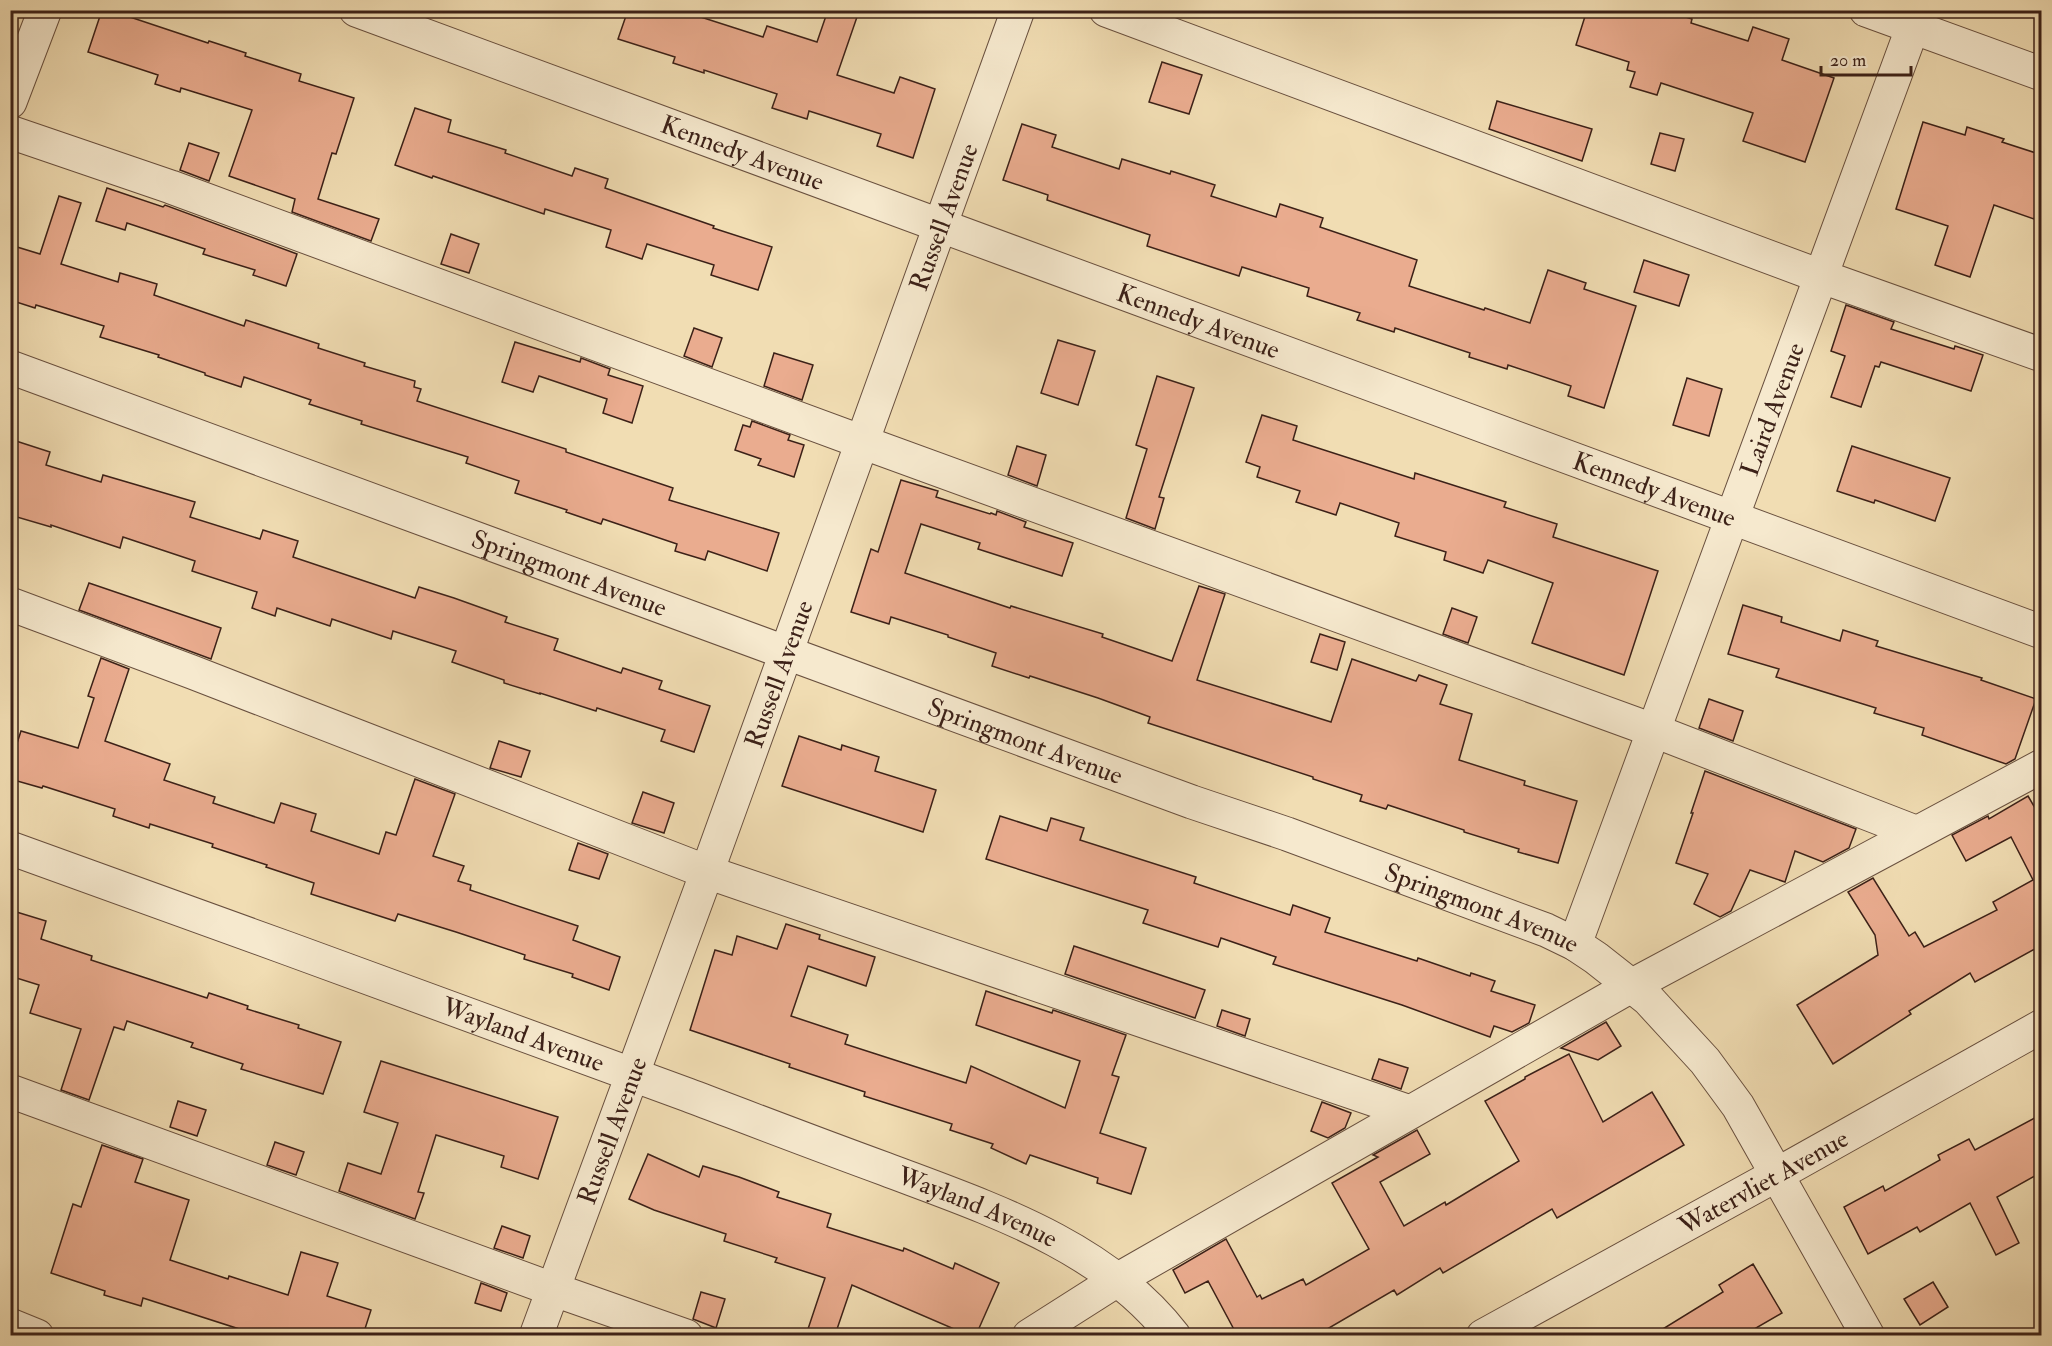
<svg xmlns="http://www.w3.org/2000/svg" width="2052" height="1346" font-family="'IM FELL Double Pica',serif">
	<rect width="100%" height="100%" fill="#f1ddb3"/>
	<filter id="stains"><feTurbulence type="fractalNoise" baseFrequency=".00333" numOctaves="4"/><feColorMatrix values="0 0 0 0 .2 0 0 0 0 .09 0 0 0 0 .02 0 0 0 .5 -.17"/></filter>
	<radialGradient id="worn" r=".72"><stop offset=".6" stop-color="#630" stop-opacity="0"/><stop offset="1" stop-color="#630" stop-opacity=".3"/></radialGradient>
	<g fill="#eaac8f" stroke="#3c2118" stroke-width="1.5">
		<path d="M102 10H109L208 43 209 41 246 53 245 56 301 74 299 81 354 98 336 154 332 153 318 199 379 219 371 241 292 212 295 199 229 176 252 110 181 88 180 92 155 84 158 75 88 52Z"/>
		<path d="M628 10H679L763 37 767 26 817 42 828 10H837L857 17 837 75 894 93 900 77 935 89 913 158 877 146 881 134 809 111 807 119 772 108 777 94 704 70V73L673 63 675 57 618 39Z"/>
		<path d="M1587 10H1664L1692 19 1691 23 1748 41 1753 27 1789 39 1782 60 1834 78 1805 162 1743 141 1753 113 1661 83 1657 95 1630 87 1635 72 1627 70 1629 62 1576 45Z"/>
		<path d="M1162 62 1202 75 1189 114 1149 102Z"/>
		<path d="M1497 101 1592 129 1582 161 1489 129Z"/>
		<path d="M415 108 451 120 448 132 506 150 505 153 572 176 575 168 608 179 605 188 714 226 713 228 772 247 758 290 711 275 714 265 647 244 642 259 606 247 611 230 545 209 544 214 433 176 432 178 395 165Z"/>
		<path d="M1923 122 1965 135 1967 127 2004 139 2002 142 2042 155V197L2034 219 1994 205 1970 277 1935 265 1948 226 1896 209Z"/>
		<path d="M1022 124 1056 135 1052 147 1119 169 1122 159 1170 174 1171 171 1215 185 1211 196 1276 217 1280 204 1323 218 1320 227 1417 260 1409 286 1484 310 1485 308 1530 323 1548 270 1586 283 1584 289 1636 306 1604 408 1568 396 1571 386 1508 365 1507 369 1469 357 1470 353 1395 328 1394 332 1357 320 1360 313 1307 296 1309 288 1242 267 1239 276 1147 246 1150 235 1047 200 1048 195 1003 180Z"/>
		<path d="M1660 133 1684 139 1675 171 1651 164Z"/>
		<path d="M189 143 219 153 209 181 180 170Z"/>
		<path d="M107 188 163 207 165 205 297 254 286 286 253 275 255 270 203 254 205 249 127 223 125 230 96 221Z"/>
		<path d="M59 196 81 203 61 264 118 282 120 273 157 284 154 295 244 326 246 320 319 344 318 348 365 363 364 366 415 381 414 387 421 389 417 401 566 449V452L673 488 669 500 779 533 767 571 708 551 705 560 675 551 677 544 603 519 601 524 566 512 567 510 515 493 519 481 466 463 468 457 361 424 362 421 309 404 311 400 244 377 241 387 205 375V373L158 357 159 355 100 337 104 326 36 305 35 308 10 300V266L17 247 40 254Z"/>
		<path d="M451 234 479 244 469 273 441 264Z"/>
		<path d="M1644 260 1689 275 1679 306 1634 292Z"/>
		<path d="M1846 305 1894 322 1891 329 1954 349 1955 346 1983 355 1971 391 1881 362 1879 367 1875 366 1861 407 1831 397 1845 356 1831 351Z"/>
		<path d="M694 328 722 338 712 367 684 356Z"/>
		<path d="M1058 340 1095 351 1078 405 1041 393Z"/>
		<path d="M515 342 580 362 581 358 610 369 608 375 643 386 632 423 603 413 607 399 539 376 533 392 502 382Z"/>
		<path d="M774 353 813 365 802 400 764 386Z"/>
		<path d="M1157 376 1194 388 1159 497 1164 498 1155 529 1126 518 1147 449 1136 445Z"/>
		<path d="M1687 378 1722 389 1709 436 1673 425Z"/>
		<path d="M1262 415 1297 426 1293 440 1414 479 1415 473 1506 502 1504 507 1557 524 1553 537 1658 571 1624 675 1532 643 1553 583 1488 560 1483 573 1444 560 1446 552 1395 536 1399 523 1340 503 1336 515 1296 502 1300 491 1257 477 1260 467 1246 462Z"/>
		<path d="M752 421 790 435 788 440 804 445 794 477 758 465 761 459 735 450 743 425 750 427Z"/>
		<path d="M16 441 50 452 46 465 101 482 103 475 195 502 190 517 260 539 263 530 298 541 293 557 415 598 419 587 454 598 507 617 505 622 558 639 554 650 621 673 623 668 662 681 659 689 710 706 694 752 661 741 665 730 597 708 596 711 540 693V694L504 683V680L452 662 456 651 393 631 391 639 332 619 330 626 277 608 275 616 252 608 257 592 192 571 195 561 123 537 120 548 51 525V527L10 515V458Z"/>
		<path d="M1017 446 1046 455 1037 486 1008 475Z"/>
		<path d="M1852 446 1950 478 1935 521 1875 500 1874 503 1837 491Z"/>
		<path d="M901 480 938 491 936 497 990 514 991 513 996 515 997 511 1026 522 1024 527 1073 543 1062 576 978 549 980 543 921 524 905 573 1010 608 1011 606 1103 634 1102 637 1172 661 1199 586 1225 594 1197 680 1331 722 1352 659 1416 681 1419 675 1447 685 1440 704 1472 714 1459 760 1525 781 1524 785 1577 801 1558 863 1518 852 1519 849 1464 832V830L1388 805 1386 809 1360 801 1362 795 1313 779V777L1148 723 1150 717 1098 698 1030 676 1029 678 992 666 996 653 948 637V635L891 617 889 624 851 612 871 549 878 552Z"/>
		<path d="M89 583 221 628 211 659 79 610Z"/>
		<path d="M1743 605 1782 617 1781 622 1840 641 1843 630 1878 641 1876 646 1982 678 1981 680 2036 699 2015 759 2006 764 1922 735 1924 728 1874 713 1876 708 1776 677 1779 669 1728 654Z"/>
		<path d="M1452 608 1477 617 1468 643 1443 634Z"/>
		<path d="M1320 634 1345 642 1337 670 1311 662Z"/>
		<path d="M101 658 129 669 105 741 170 764 164 780 215 797 213 803 274 823 281 803 316 814 311 831 379 854 386 832 396 835 415 779 455 794 433 856 464 866 458 881 471 885 470 890 578 926 573 940 620 957 609 990 572 977 573 974 524 959 525 955 456 932 398 914 395 921 311 894 314 883 266 867 267 865 212 847 213 844 150 824 149 828 113 816 115 809 43 786 42 788 10 779V765L21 731 78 748 94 698 88 696Z"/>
		<path d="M1709 699 1743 711 1733 741 1699 728Z"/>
		<path d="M799 736 841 750 842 745 879 757 875 771 936 790 923 832 782 786Z"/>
		<path d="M499 741 530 751 521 777 490 768Z"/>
		<path d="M1705 771 1856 829 1849 848 1823 862 1795 851 1785 882 1750 870 1731 911 1720 917 1694 904 1708 874 1676 863 1693 813H1691Z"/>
		<path d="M643 792 674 803 664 833 632 823Z"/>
		<path d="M2028 796 2042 820V945L1975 982 1970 973 1909 1011 1911 1014 1833 1064 1797 1005 1878 955 1875 935 1848 892 1873 878 1909 936 1915 932 1924 947 1997 910 1993 902 2033 880 2011 837 1966 861 1952 835 1988 816 1989 819Z"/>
		<path d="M1000 816 1047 831 1051 818 1084 828 1080 840 1196 877 1194 883 1290 915 1293 905 1330 918 1325 932 1417 961 1418 958 1470 976 1471 973 1495 981 1491 991 1535 1005 1529 1023 1512 1032 1494 1026 1490 1037 1402 1005 1273 964 1276 957 1221 938 1218 947 1143 923 1148 910 986 859Z"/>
		<path d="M578 843 608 854 599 879 569 870Z"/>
		<path d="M10 910 46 921 41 939 92 956 91 960 207 998 209 993 248 1006 247 1009 299 1025 298 1028 341 1042 323 1094 241 1069 243 1064 191 1047 193 1043 127 1021 124 1030 114 1027 89 1100 61 1090 81 1029 30 1013 39 985 10 976Z"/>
		<path d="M786 924 820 935 819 939 875 957 866 986 808 966 791 1016 848 1035 845 1044 966 1083 971 1066 1065 1108 1080 1061 976 1025 986 991 1052 1013 1053 1010 1126 1035 1112 1075 1119 1077 1100 1133 1146 1148 1131 1194 1097 1183 1098 1178 1030 1155 1026 1164 991 1148 993 1144 950 1130 952 1124 864 1096 865 1092 789 1067 790 1064 690 1030 715 950 732 955 737 936 777 949Z"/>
		<path d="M1074 946 1205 990 1195 1018 1065 974Z"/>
		<path d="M1222 1010 1250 1019 1245 1036 1217 1026Z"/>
		<path d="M1606 1022 1621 1046 1598 1060 1561 1048Z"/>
		<path d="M1569 1054 1603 1122 1652 1092 1684 1145 1557 1218 1552 1209 1443 1273 1440 1268 1397 1295 1394 1290 1317 1335H1237L1208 1281 1185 1293 1173 1270 1226 1239 1257 1297 1260 1295 1262 1299 1303 1279 1306 1285 1369 1249 1332 1183 1378 1157 1373 1155 1417 1130 1430 1154 1380 1182 1404 1226 1445 1202 1446 1205 1519 1161 1485 1101 1525 1079V1077Z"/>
		<path d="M1379 1059 1408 1068 1401 1089 1372 1079Z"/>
		<path d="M381 1061 558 1117 538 1179 501 1167 504 1156 436 1135 418 1192 424 1193 415 1219 339 1191 348 1163 381 1174 398 1123 364 1112Z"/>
		<path d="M178 1101 206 1110 197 1136 170 1127Z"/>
		<path d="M1322 1102 1351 1113 1345 1128 1328 1138 1311 1131Z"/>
		<path d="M2042 1114V1172L1997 1197 2019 1243 1996 1255 1970 1203 1920 1232 1917 1227 1868 1254 1844 1207 1883 1186 1885 1191 1940 1160 1938 1155 1969 1139 1975 1150Z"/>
		<path d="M275 1142 304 1152 296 1175 267 1165Z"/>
		<path d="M102 1145 143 1159 135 1182 189 1200 170 1260 228 1279 229 1276 288 1295 301 1252 338 1263 327 1296 371 1310 363 1335H258L143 1298 141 1306 104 1295 105 1291 51 1273 73 1204 81 1207Z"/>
		<path d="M648 1154 699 1177 703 1166 739 1177 779 1192 777 1197 831 1214 827 1227 903 1251 904 1248 953 1269 955 1263 999 1283 976 1335H968L852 1285 835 1335H806L825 1278 775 1262 777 1258 724 1241 726 1234 654 1210 629 1199Z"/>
		<path d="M502 1226 530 1236 523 1258 494 1248Z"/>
		<path d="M1753 1264 1782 1313 1744 1335H1653L1723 1292 1719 1285Z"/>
		<path d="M1933 1282 1948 1307 1920 1325 1904 1299Z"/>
		<path d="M481 1283 507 1293 501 1311 475 1303Z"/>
		<path d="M701 1292 725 1299 716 1328 693 1319Z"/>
	</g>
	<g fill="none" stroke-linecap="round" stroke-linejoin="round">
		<g stroke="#69503f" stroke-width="35">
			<g id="minor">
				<path id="s1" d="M356 10 2042 632"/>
				<path d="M1106 10 1820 276 2042 355"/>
				<path d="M1866 10 2042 74"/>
				<path d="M10 102 45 10"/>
				<path d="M10 132 171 187 862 442 1655 731 1915 832"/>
				<path id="s2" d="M10 367 1192 802 1287 834 1546 930 1575 944 1596 958 1648 999 1705 1061 1738 1106 1868 1336"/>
				<path d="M10 604 192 672 707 872 1410 1112"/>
				<path id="s3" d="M10 848C236 930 463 1011 688 1095 754 1120 819 1145 885 1169 988 1208 1104 1245 1174 1336"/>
				<path id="s4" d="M1575 944 1919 10"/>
				<path d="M10 1091 552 1289 686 1336"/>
				<path d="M10 1325 37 1336"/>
				<path id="s5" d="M536 1336 707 872 1018 10"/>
				<path d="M1029 1336 1117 1280 1631 986 2042 766"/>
				<path id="s6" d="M1483 1336 1776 1175 2042 1026"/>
			</g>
		</g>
		<use href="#minor" stroke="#f6e9ce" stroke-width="33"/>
	</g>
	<g text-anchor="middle" stroke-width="6" stroke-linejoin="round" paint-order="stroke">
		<g font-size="26" fill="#3c2118" stroke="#f6e9ce">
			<text dy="9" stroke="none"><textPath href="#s1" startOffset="412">Kennedy Avenue</textPath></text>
			<text dy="9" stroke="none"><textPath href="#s5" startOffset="1191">Russell Avenue</textPath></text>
			<text dy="9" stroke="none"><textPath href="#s1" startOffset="898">Kennedy Avenue</textPath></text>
			<text dy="9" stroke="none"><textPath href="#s4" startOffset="570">Laird Avenue</textPath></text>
			<text dy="9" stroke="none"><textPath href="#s1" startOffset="1384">Kennedy Avenue</textPath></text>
			<text dy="9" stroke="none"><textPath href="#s2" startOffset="596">Springmont Avenue</textPath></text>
			<text dy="9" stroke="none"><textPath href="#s5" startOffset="705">Russell Avenue</textPath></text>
			<text dy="9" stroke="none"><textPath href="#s2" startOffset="1082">Springmont Avenue</textPath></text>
			<text dy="9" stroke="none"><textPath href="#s2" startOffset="1568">Springmont Avenue</textPath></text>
			<text dy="9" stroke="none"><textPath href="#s3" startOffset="546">Wayland Avenue</textPath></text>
			<text dy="9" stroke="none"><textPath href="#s5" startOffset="219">Russell Avenue</textPath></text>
			<text dy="9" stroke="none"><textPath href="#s6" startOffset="320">Watervliet Avenue</textPath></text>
			<text dy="9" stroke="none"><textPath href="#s3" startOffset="1032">Wayland Avenue</textPath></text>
		</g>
	</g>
	<rect width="2052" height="1346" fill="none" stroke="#f1ddb3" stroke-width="36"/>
	<rect x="12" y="12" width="2028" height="1322" fill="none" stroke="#3c2118" stroke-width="3"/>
	<rect x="18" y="18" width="2016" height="1310" fill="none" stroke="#3c2118" stroke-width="1.5"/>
	<path d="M1821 66v9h90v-9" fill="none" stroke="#3c2118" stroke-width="3"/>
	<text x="1830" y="66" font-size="18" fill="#3c2118" stroke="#f6e9ce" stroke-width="4.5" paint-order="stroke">20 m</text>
	<rect width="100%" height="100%" filter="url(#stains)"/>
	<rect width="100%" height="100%" fill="url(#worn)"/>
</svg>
